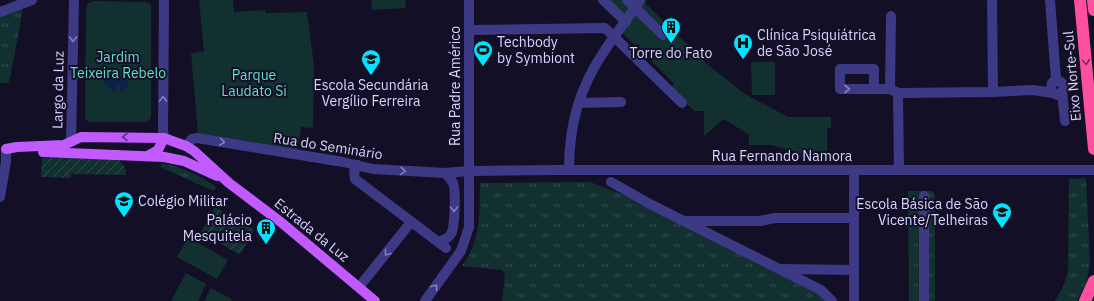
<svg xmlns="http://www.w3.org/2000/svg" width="1094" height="301" font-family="'IBM Plex Sans',sans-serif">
	<defs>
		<pattern id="grass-tufts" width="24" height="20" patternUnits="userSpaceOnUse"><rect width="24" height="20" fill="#12302f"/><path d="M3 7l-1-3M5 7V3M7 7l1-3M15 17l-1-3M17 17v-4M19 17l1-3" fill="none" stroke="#344d4e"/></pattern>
		<pattern id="garden-furrows" width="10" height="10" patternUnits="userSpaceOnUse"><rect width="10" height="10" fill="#12302f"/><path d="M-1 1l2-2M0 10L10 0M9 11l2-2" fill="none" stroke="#344d4e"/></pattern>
	</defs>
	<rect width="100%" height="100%" fill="#130f26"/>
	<g fill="url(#grass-tufts)">
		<path d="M23 9 9 83H0V17Z"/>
		<path d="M162 163C182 167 199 175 216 187L214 191 160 167Z"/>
		<path d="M1086 178 1090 262 1087 281 1077 301H1055L1064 285 1068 270 1069 179Z"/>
		<path d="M590 182 634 199 822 294 828 301H502L505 274 502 270 462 266C482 238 479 215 480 183Z"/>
		<path d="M908 191H933L935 196V301H909Z"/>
	</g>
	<g fill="#12302f">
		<path d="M199 0H233L234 12 265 10V13L307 12 314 65 313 128 301 127 298 150 198 134 191 53 204 51Z"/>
		<path d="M371 0H405L406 8 372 10Z"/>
		<path d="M600 0H647L645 3 708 65 745 94 788 117H831V128H827V160H811L810 157 772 145H749V135L724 119 704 136V111H694L671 88 674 84 645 54 616 28 622 22Z"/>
		<path d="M94 1 145 2 151 5V117L148 122H89L85 119 86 8 88 3Z"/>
		<path d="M751 62H775V95H752Z"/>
		<path d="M188 237 228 260 217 279 177 257Z"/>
		<path d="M186 273 206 284 198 301H171Z"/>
		<path d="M211 288 232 299 231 301H204Z"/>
	</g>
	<g fill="url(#garden-furrows)">
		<path d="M42 158 118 159 125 167 126 175 71 174V178L41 177Z"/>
		<path d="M215 207 254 230 240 255 201 232Z"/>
	</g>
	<path fill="#0c2248" d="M107 76 116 79 125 78 129 84 124 90 120 91V85H117V91L110 89 103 81Z"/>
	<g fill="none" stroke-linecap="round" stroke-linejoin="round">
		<g stroke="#3d3a85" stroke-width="10">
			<path d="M603 0 626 22"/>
			<path d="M627 0 663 35"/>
			<path d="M992 0 993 92"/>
			<path d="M1050 0 1056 79"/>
			<path d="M0 12 32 0"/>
			<path d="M469 30 605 28 682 103"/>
			<path d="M1056 79 1062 83 1064 87 1062 92 1058 95 1053 93 1051 88 1052 83Z"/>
			<path d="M874 89V69H840V89H890L898 93 993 92 1033 90 1053 93"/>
			<path d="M890 89 891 16"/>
			<path d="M1062 92 1065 121"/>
			<path d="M898 93 899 170"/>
			<path d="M579 103 621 102"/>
			<path d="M164 138 163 130 164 0"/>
			<path d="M71 142 74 0"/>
			<path d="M186 146 192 139 197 138 343 162 373 169 445 173 469 171 554 170H1094"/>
			<path d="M358 165 354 172 355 179 446 248"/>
			<path d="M569 170C569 125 579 88 605 50 616 33 629 17 640 0"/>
			<path d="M854 170V301"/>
			<path d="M611 182 650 204 821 290 832 301"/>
			<path d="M0 197 6 162V149"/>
			<path d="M687 221H760L775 218H853"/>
			<path d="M438 242C443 240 448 239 451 234 455 227 456 190 453 183 451 179 448 176 445 173"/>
			<path d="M780 269 854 270"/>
			<path d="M359 287 411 222"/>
			<path d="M425 301 461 251 469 227V0"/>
			<path d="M924 301V196"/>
		</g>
		<g stroke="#c25bff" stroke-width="10">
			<path d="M6 149 17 147 64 145 81 137 164 138 186 146 194 151 229 183 282 223 375 301"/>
			<path d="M43 152 164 157 184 161 217 176"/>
			<path d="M149 155 158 150 164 138"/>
		</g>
		<g stroke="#ff4fa3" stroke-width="12">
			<path d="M1080 0 1094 149"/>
			<path d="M1093 0 1094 10"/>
			<path d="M1085 301 1094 281"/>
		</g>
	</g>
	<defs><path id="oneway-chevron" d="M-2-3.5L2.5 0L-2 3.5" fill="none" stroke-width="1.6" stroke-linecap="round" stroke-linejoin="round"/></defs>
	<g stroke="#837fbc">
		<use href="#oneway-chevron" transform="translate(73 39) rotate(91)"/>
		<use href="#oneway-chevron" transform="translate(847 89)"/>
		<use href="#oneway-chevron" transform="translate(163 99) rotate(-89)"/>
		<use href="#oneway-chevron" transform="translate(222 142) rotate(9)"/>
		<use href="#oneway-chevron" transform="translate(403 171) rotate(4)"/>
		<use href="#oneway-chevron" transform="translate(454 209) rotate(90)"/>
		<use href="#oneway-chevron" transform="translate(387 253) rotate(128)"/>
		<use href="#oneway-chevron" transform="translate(435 287) rotate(-54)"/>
	</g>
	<use stroke="#7d2c5e" href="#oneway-chevron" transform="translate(1086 62) rotate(85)"/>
	<use stroke="#623188" href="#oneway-chevron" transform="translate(125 137) rotate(-180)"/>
	<defs>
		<g id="building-pin" transform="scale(1)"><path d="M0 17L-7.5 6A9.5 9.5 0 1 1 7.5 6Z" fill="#00e5ff" stroke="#130f26"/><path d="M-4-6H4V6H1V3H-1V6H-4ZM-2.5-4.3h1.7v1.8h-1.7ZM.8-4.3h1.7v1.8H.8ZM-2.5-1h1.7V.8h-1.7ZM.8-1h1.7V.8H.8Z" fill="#111"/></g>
		<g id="hospital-pin" transform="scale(1)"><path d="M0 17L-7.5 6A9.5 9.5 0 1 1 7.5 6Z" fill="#00e5ff" stroke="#130f26"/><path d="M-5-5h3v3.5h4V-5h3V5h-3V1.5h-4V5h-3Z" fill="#111"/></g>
		<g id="stadium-pin" transform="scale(1)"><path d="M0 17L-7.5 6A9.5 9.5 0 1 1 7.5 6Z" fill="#00e5ff" stroke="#130f26"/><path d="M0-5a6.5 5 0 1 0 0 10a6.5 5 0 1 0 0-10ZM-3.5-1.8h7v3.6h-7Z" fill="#111"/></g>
		<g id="school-pin" transform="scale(1)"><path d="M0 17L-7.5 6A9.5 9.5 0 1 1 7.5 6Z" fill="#00e5ff" stroke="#130f26"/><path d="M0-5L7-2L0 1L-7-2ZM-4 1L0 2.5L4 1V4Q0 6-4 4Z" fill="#111"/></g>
	</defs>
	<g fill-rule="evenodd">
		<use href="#building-pin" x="671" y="27"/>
		<use href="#hospital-pin" x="743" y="43"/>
		<use href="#stadium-pin" x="483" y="50"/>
		<use href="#school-pin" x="371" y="59"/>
		<use href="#school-pin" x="124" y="201"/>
		<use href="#school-pin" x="1002" y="212"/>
		<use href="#building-pin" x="266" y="228"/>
	</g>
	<g text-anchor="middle" stroke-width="4" stroke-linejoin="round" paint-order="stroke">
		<g font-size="14" fill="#d9d4ff" stroke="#130f26" text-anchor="start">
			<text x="757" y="40">Clínica Psiquiátrica<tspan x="757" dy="16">de São José</tspan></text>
			<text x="497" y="47">Techbody<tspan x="497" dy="16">by Symbiont</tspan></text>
			<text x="671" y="58" text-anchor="middle">Torre do Fato</text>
			<text x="371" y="90" text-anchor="middle">Escola Secundária<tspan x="371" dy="16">Vergílio Ferreira</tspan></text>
			<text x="138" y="206">Colégio Militar</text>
			<text x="988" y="209" text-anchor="end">Escola Básica de São<tspan x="988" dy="16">Vicente/Telheiras</tspan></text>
			<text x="252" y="225" text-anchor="end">Palácio<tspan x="252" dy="16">Mesquitela</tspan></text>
		</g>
		<g font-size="14" fill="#5fe0c0" stroke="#130f26">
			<text x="118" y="62">Jardim<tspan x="118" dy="16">Teixeira Rebelo</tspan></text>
			<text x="254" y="80">Parque<tspan x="254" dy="16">Laudato Si</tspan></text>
		</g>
		<g font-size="14" fill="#d9d4ff" stroke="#130f26">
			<text transform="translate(1072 76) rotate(-95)" y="5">Eixo Norte-Sul</text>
			<text transform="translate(455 86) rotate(-90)" y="5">Rua Padre Américo</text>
			<text transform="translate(58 90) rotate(-89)" y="5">Largo da Luz</text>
			<text transform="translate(328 146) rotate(9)" y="5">Rua do Seminário</text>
			<text x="782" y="161">Rua Fernando Namora</text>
			<text transform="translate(312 230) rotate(39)" y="5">Estrada da Luz</text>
		</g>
	</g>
</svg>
